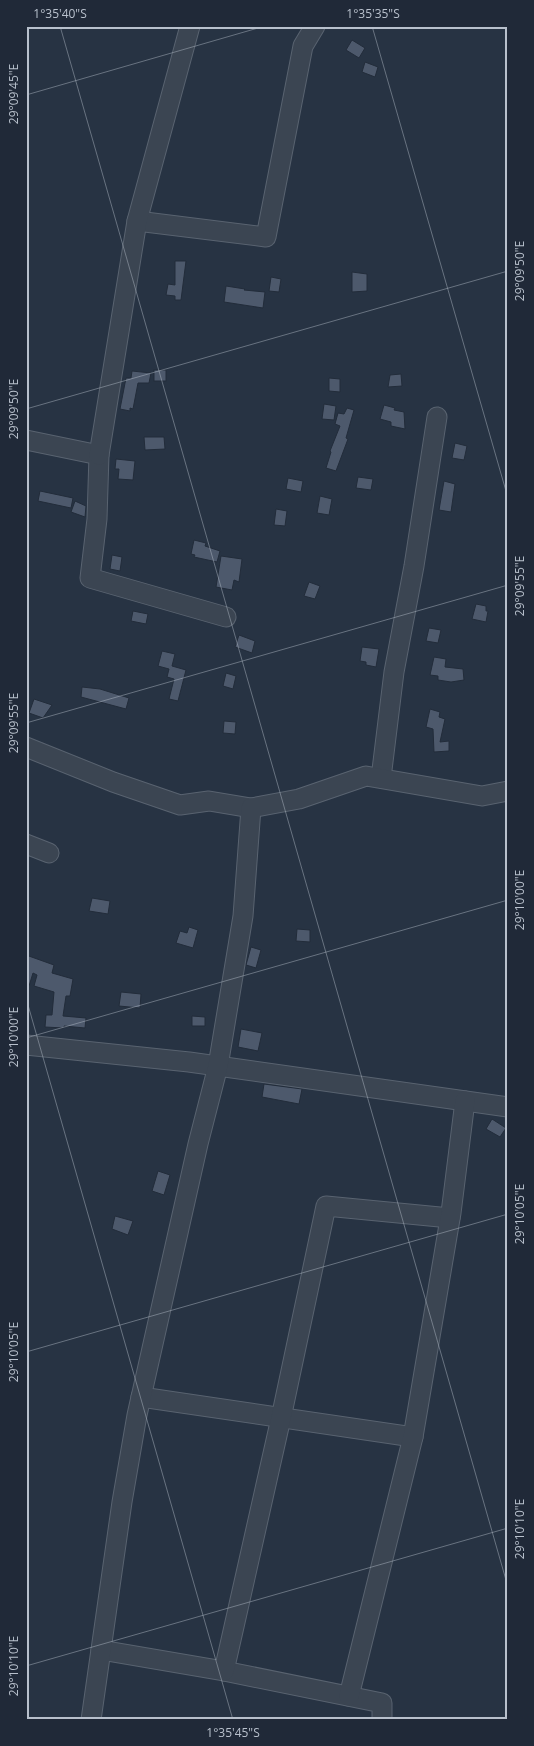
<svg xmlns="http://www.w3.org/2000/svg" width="534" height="1746" font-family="'Open Sans',sans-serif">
	<rect width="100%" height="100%" fill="#273343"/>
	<g fill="#4d596c" stroke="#222c3a">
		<path d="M352 40 365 48 359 58 346 50Z"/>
		<path d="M365 62 378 67 375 77 362 72Z"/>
		<path d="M175 261H186L181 300H175V296L166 295 168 284 175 285Z"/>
		<path d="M352 272 367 274V291L352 292Z"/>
		<path d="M271 277 281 279 279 292 269 291Z"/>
		<path d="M226 286 245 289 244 290 265 292 263 308 224 302Z"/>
		<rect x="154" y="370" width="12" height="11"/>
		<path d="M132 371 151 373 149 383H138L133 409 130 408V411L120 409 126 378H131Z"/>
		<path d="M401 374 402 386 388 387 390 375Z"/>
		<path d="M329 378 340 379V392L329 391Z"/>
		<path d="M324 404 336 406 334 420 322 419Z"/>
		<path d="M384 405 395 408 394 410 404 412 405 429 391 426V422L380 419Z"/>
		<path d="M347 408 354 410 346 438 348 439 336 471 326 468 331 452 330 451 340 426 335 424 338 413 344 414Z"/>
		<path d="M144 437H164L165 449 145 450Z"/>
		<path d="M455 443 467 446 464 460 452 458Z"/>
		<path d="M116 459 135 461 133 480 118 479 119 469H115Z"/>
		<path d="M358 477 373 479 371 490 356 488Z"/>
		<path d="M288 478 303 481 301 492 286 489Z"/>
		<path d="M444 481 455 484 451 512 439 510Z"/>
		<path d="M40 491 73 498 71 508 38 501Z"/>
		<path d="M320 496 332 499 329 515 317 513Z"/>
		<path d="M75 501 86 506 85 517 71 512Z"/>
		<path d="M276 509 287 511 285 526 274 525Z"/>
		<path d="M194 540 206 543 205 546 220 551 217 562 194 557 195 555 191 554Z"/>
		<path d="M112 555 122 557 120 571 110 569Z"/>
		<path d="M221 556 242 559 239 582 234 580 232 590 216 587Z"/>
		<path d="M309 582 320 586 315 599 304 596Z"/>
		<path d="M476 604 486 606V611H488L486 622 472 619Z"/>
		<path d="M133 611 148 614 146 624 131 621Z"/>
		<path d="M429 628 441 630 438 643 426 641Z"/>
		<path d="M239 635 255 641 252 653 235 647Z"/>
		<path d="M362 647 379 649 376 667 366 665V662L360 661Z"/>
		<path d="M162 651 175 654 172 666 186 670 178 701 169 699 174 679 167 677 169 669 158 666Z"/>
		<path d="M434 657 446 659 445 667 463 669 464 680 451 682 438 680V676L430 675Z"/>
		<path d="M226 673 236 676 233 689 223 686Z"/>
		<path d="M82 687 100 689 129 698 126 709 81 697Z"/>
		<path d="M34 699 52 705 43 718 29 713Z"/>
		<path d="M430 709 440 712 439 717 445 719 440 742 449 741V751L434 752 433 729 426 727Z"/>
		<path d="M224 721 236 722 235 734 223 733Z"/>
		<path d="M92 898 110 901 108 914 89 911Z"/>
		<path d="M189 927 198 930 193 948 176 943 180 931 187 933Z"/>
		<path d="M297 929 310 930V942L296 941Z"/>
		<path d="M251 947 261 950 256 968 246 965Z"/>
		<path d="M26 955 54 965 52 973 73 979 70 996H66L63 1016 86 1018 85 1028 64 1026V1028L45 1027 46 1015H52L54 992 34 986 37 975 33 973 29 986H26Z"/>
		<path d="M121 992 141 994 140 1008 119 1006Z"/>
		<path d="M192 1016 205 1017V1026H192Z"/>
		<path d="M241 1029 262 1033 258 1051 238 1047Z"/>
		<path d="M264 1084 302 1089 299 1104 262 1097Z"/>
		<path d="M492 1119 506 1128 500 1137 486 1129Z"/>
		<path d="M158 1171 170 1175 164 1195 152 1191Z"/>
		<path d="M115 1216 133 1221 128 1235 112 1229Z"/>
	</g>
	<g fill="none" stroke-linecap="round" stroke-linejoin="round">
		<g stroke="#596370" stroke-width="21">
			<g id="minor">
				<path d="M137 221 266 237 303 46 315 26"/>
				<path d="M26 440 99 455 97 519 90 578 226 617"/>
				<path d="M99 455 137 221 190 26"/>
				<path d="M26 747 113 782 180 805 209 801 251 808"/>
				<path d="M381 778 394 672 414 566 437 417"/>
				<path d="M26 844 49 853"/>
				<path d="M26 1045 189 1062 508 1107"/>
				<path d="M141 1397 413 1437"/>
				<path d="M101 1650 224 1671 382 1703V1720"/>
				<path d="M224 1671 281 1418 326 1206 450 1218"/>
				<path d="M349 1696 413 1437 451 1213 465 1101"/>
				<path d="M91 1720 122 1502 137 1415 198 1144 218 1066 243 916 251 808 299 799 366 776 482 796 508 791"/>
			</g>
		</g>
		<use href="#minor" stroke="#3b4552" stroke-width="19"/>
	</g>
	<path fill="none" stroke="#b8c0cc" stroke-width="1" stroke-opacity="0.45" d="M60 26 508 1587M372 26 508 498M26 95 265 26M26 409 508 271M26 723 508 585M26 998 233 1720M26 1038 508 900M26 1352 508 1214M26 1666 508 1528"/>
	<rect width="534" height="1746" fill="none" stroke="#202938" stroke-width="55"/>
	<rect x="28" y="28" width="478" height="1690" fill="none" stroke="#b8c0cc" stroke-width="2"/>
	<g font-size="12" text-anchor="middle" fill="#b8c0cc">
		<text x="60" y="18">1°35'40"S</text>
		<text x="373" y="18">1°35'35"S</text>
		<text transform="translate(14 94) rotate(-90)" y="4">29°09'45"E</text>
		<text transform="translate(520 271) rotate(-90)" y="4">29°09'50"E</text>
		<text transform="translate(14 409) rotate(-90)" y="4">29°09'50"E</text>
		<text transform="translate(520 586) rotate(-90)" y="4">29°09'55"E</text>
		<text transform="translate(14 723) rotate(-90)" y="4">29°09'55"E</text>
		<text transform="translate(520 900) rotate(-90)" y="4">29°10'00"E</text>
		<text transform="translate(14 1037) rotate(-90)" y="4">29°10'00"E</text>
		<text transform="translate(520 1214) rotate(-90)" y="4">29°10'05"E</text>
		<text transform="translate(14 1352) rotate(-90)" y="4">29°10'05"E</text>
		<text transform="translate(520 1529) rotate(-90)" y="4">29°10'10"E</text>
		<text transform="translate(14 1666) rotate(-90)" y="4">29°10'10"E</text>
		<text x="233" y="1737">1°35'45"S</text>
	</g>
</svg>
